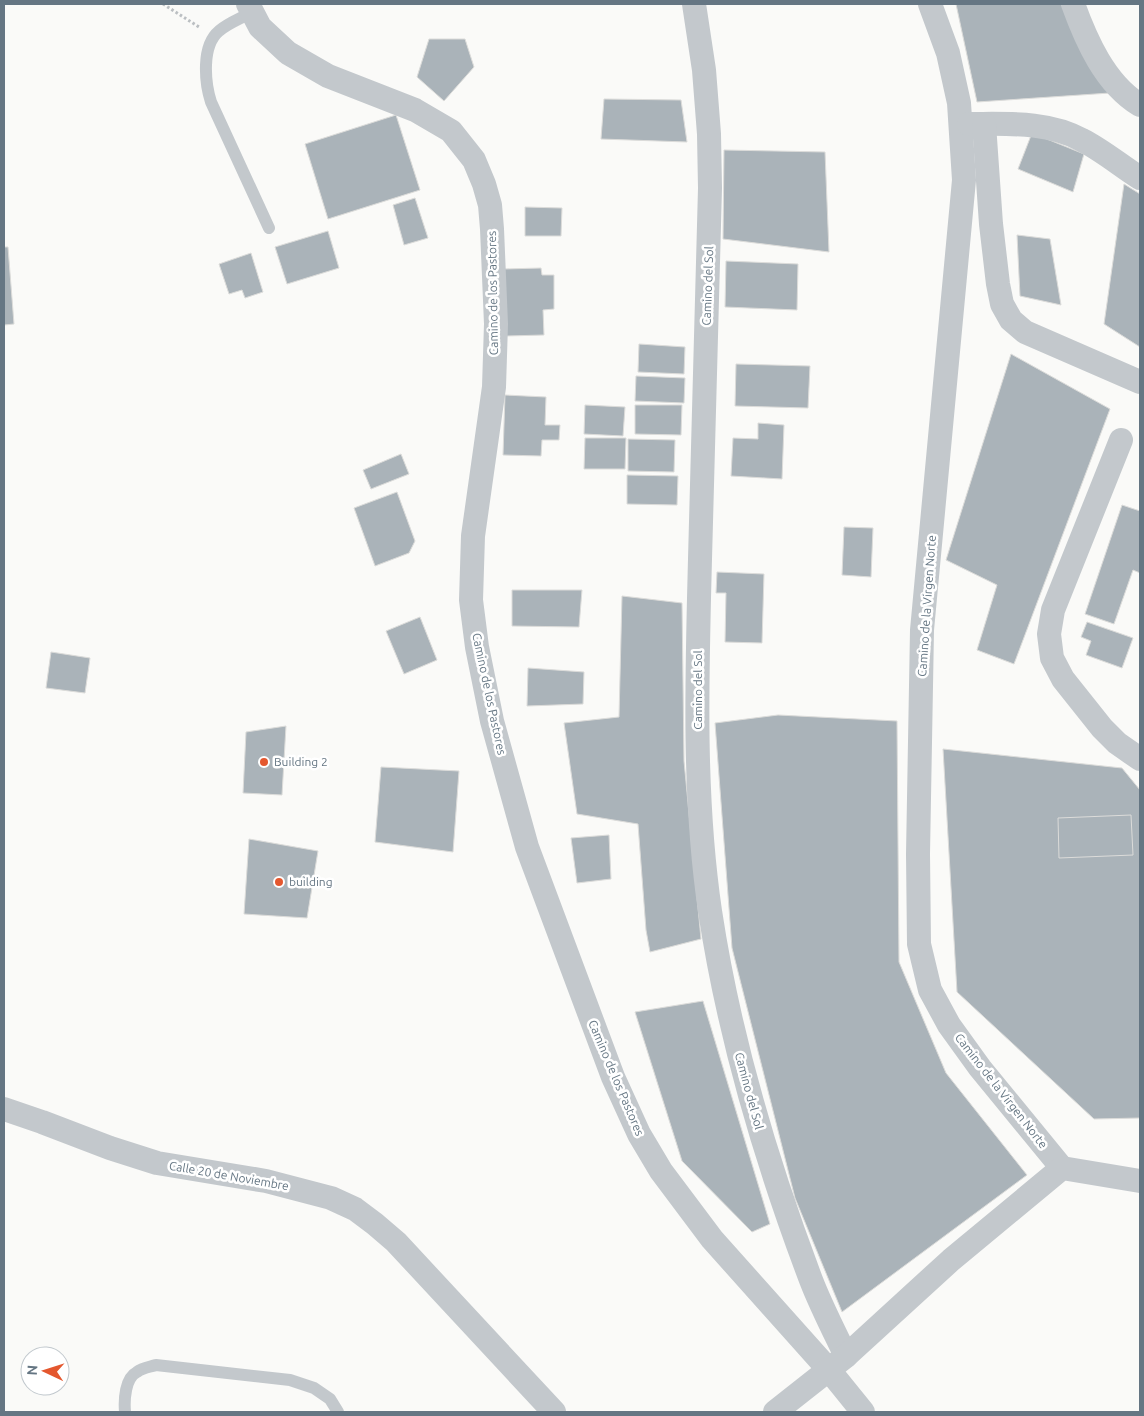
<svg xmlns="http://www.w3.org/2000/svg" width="1144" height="1416" font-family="Ubuntu,sans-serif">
	<rect width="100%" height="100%" fill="#fafaf8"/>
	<g fill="#aab3b9" stroke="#dcdcda">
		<path d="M956 4H1061L1110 93 977 102Z"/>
		<path d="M429 39H465L474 67 444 101 417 77Z"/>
		<path d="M604 99 681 100 687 142 601 139Z"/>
		<path d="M396 115 420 190 328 219 305 144Z"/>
		<path d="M1032 133 1084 154 1073 192 1018 169Z"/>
		<path d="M724 150 825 152 829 252 723 239Z"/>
		<path d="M1124 184 1140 194V347L1104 324Z"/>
		<path d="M415 198 428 238 404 245 393 205Z"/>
		<path d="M525 207 562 208 561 236H525Z"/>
		<path d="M328 231 339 268 287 284 275 247Z"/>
		<path d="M1017 235 1050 239 1061 305 1020 296Z"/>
		<path d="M4 247H8L14 324 4 325Z"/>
		<path d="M251 253 263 292 245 298 242 290 229 294 219 264Z"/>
		<path d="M726 261 798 264 797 310 725 307Z"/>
		<path d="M541 268 542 275H554V309L543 310 544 335 506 336 504 269Z"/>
		<path d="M639 344 685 347 684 374 638 372Z"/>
		<path d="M1011 354 1110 409 1014 664 977 650 997 585 946 560Z"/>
		<path d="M736 364 810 366 808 408 735 406Z"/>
		<path d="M636 376 685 378 684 403 635 401Z"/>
		<path d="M505 395 546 397 545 425H560L559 440H542L541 456 503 455Z"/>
		<path d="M585 405 625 407 623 436 584 434Z"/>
		<path d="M635 405H682L681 435 635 434Z"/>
		<path d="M758 423 784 425 782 479 731 476 733 438 758 439Z"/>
		<path d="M585 438H626L625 469H584Z"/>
		<path d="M628 439 675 440 674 472 628 471Z"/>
		<path d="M401 454 409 474 371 489 363 470Z"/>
		<path d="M627 475 678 476 677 505 627 504Z"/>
		<path d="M397 492 415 541 409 553 375 566 354 508Z"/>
		<path d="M1122 505 1140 511V573L1133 570 1114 624 1085 614Z"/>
		<path d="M844 527 873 528 871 577 842 575Z"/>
		<path d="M717 572 764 574 762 643 725 642 726 593H716Z"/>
		<path d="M512 590H582L579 627 512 626Z"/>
		<path d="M622 596 682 603 684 761 701 939 650 952 646 930 638 824 577 814 564 723 619 717Z"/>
		<path d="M420 617 437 660 404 674 386 631Z"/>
		<path d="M1087 622 1133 638 1122 668 1086 655 1091 641 1081 637Z"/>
		<path d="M51 652 90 658 85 693 46 688Z"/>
		<path d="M528 668 584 672 583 704 527 706Z"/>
		<path d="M778 715 897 721 899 962 946 1073 1027 1175 842 1312 795 1198 732 948 715 723Z"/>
		<path d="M286 726 282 795 243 793 246 732Z"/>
		<path d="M943 749 1122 768 1140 790V1118L1094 1119 957 992Z"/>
		<path d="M381 767 459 771 453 852 375 842Z"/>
		<path d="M1131 815 1133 855 1059 858 1058 818Z"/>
		<path d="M609 835 611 879 577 883 571 838Z"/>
		<path d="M249 839 318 851 307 918 244 914Z"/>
		<path d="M703 1001 770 1224 752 1232 682 1161 635 1012Z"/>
	</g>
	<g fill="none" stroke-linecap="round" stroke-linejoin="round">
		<path stroke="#bbbfc2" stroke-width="3" stroke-dasharray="2.5 2.5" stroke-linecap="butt" d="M163 4 199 27"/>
		<g stroke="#c3c8cc" stroke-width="12">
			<path d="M252 12C242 18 228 23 219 31 201 46 205 83 211 102L269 228"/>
			<path d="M125 1412C124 1400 125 1378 137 1372 142 1368 150 1367 156 1365L290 1380 314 1388 330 1399 338 1412"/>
		</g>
		<g stroke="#c3c8cc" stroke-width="24">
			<path d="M248 4 260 27 288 53 328 76 415 110 451 131 474 160 484 184 490 205 492 229 496 324 494 387 473 536 471 600 477 647 492 721 527 847 613 1077 639 1134 661 1171 712 1239 829 1370 863 1412"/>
			<path d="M694 4 704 70 709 134 710 188C707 311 704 435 700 559 697 676 693 795 710 911 729 1037 766 1161 811 1280 821 1306 834 1331 846 1356"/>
			<path d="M930 4 948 53 959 103 964 180 922 630 918 854 919 944 930 990 949 1025 980 1068 1062 1168"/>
			<path d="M1073 4C1086 40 1105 84 1140 105"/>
			<path d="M969 124C1007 124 1048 121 1082 140 1102 150 1121 166 1140 178"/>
			<path d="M984 124 991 224 998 284 1002 304 1011 320 1025 332 1140 382"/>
			<path d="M1121 440 1053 610 1049 634 1052 658 1063 679 1102 728 1117 743 1140 759"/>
			<path d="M4 1109 42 1122 110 1148 157 1163 266 1181 331 1198 355 1209 375 1224 396 1242 554 1412"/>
			<path d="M775 1412 846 1356 951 1260 1062 1168 1140 1181"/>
		</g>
	</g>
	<g fill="#e4572e" stroke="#fff" stroke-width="2">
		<circle cx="264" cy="762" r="5"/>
		<circle cx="279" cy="882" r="5"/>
	</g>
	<g text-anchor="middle" stroke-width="5" stroke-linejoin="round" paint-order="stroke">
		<g font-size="12" fill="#657683" stroke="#fff">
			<text transform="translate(708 286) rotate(-88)" y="4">Camino del Sol</text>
			<text transform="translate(493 293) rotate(-91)" y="4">Camino de los Pastores</text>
			<text transform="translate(927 606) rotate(-86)" y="4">Camino de la Virgen Norte</text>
			<text transform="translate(698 690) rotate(-90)" y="4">Camino del Sol</text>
			<text transform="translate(489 694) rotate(78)" y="4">Camino de los Pastores</text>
			<text transform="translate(616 1078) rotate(67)" y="4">Camino de los Pastores</text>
			<text transform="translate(749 1091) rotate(75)" y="4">Camino del Sol</text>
			<text transform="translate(1001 1091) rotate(52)" y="4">Camino de la Virgen Norte</text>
			<text transform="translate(229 1176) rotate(10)" y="4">Calle 20 de Noviembre</text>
		</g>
		<g font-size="12" fill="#657683" stroke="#fff" text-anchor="start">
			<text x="274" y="766">Building 2</text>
			<text x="289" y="886">building</text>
		</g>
	</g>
	<rect width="1144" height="1416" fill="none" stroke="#657683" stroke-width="10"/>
	<g transform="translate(45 1371) rotate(274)"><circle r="24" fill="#ffffff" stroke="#c1c8cd"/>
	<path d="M0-4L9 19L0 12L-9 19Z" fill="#e4572e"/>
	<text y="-8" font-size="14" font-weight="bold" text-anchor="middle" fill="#657683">N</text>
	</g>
</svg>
